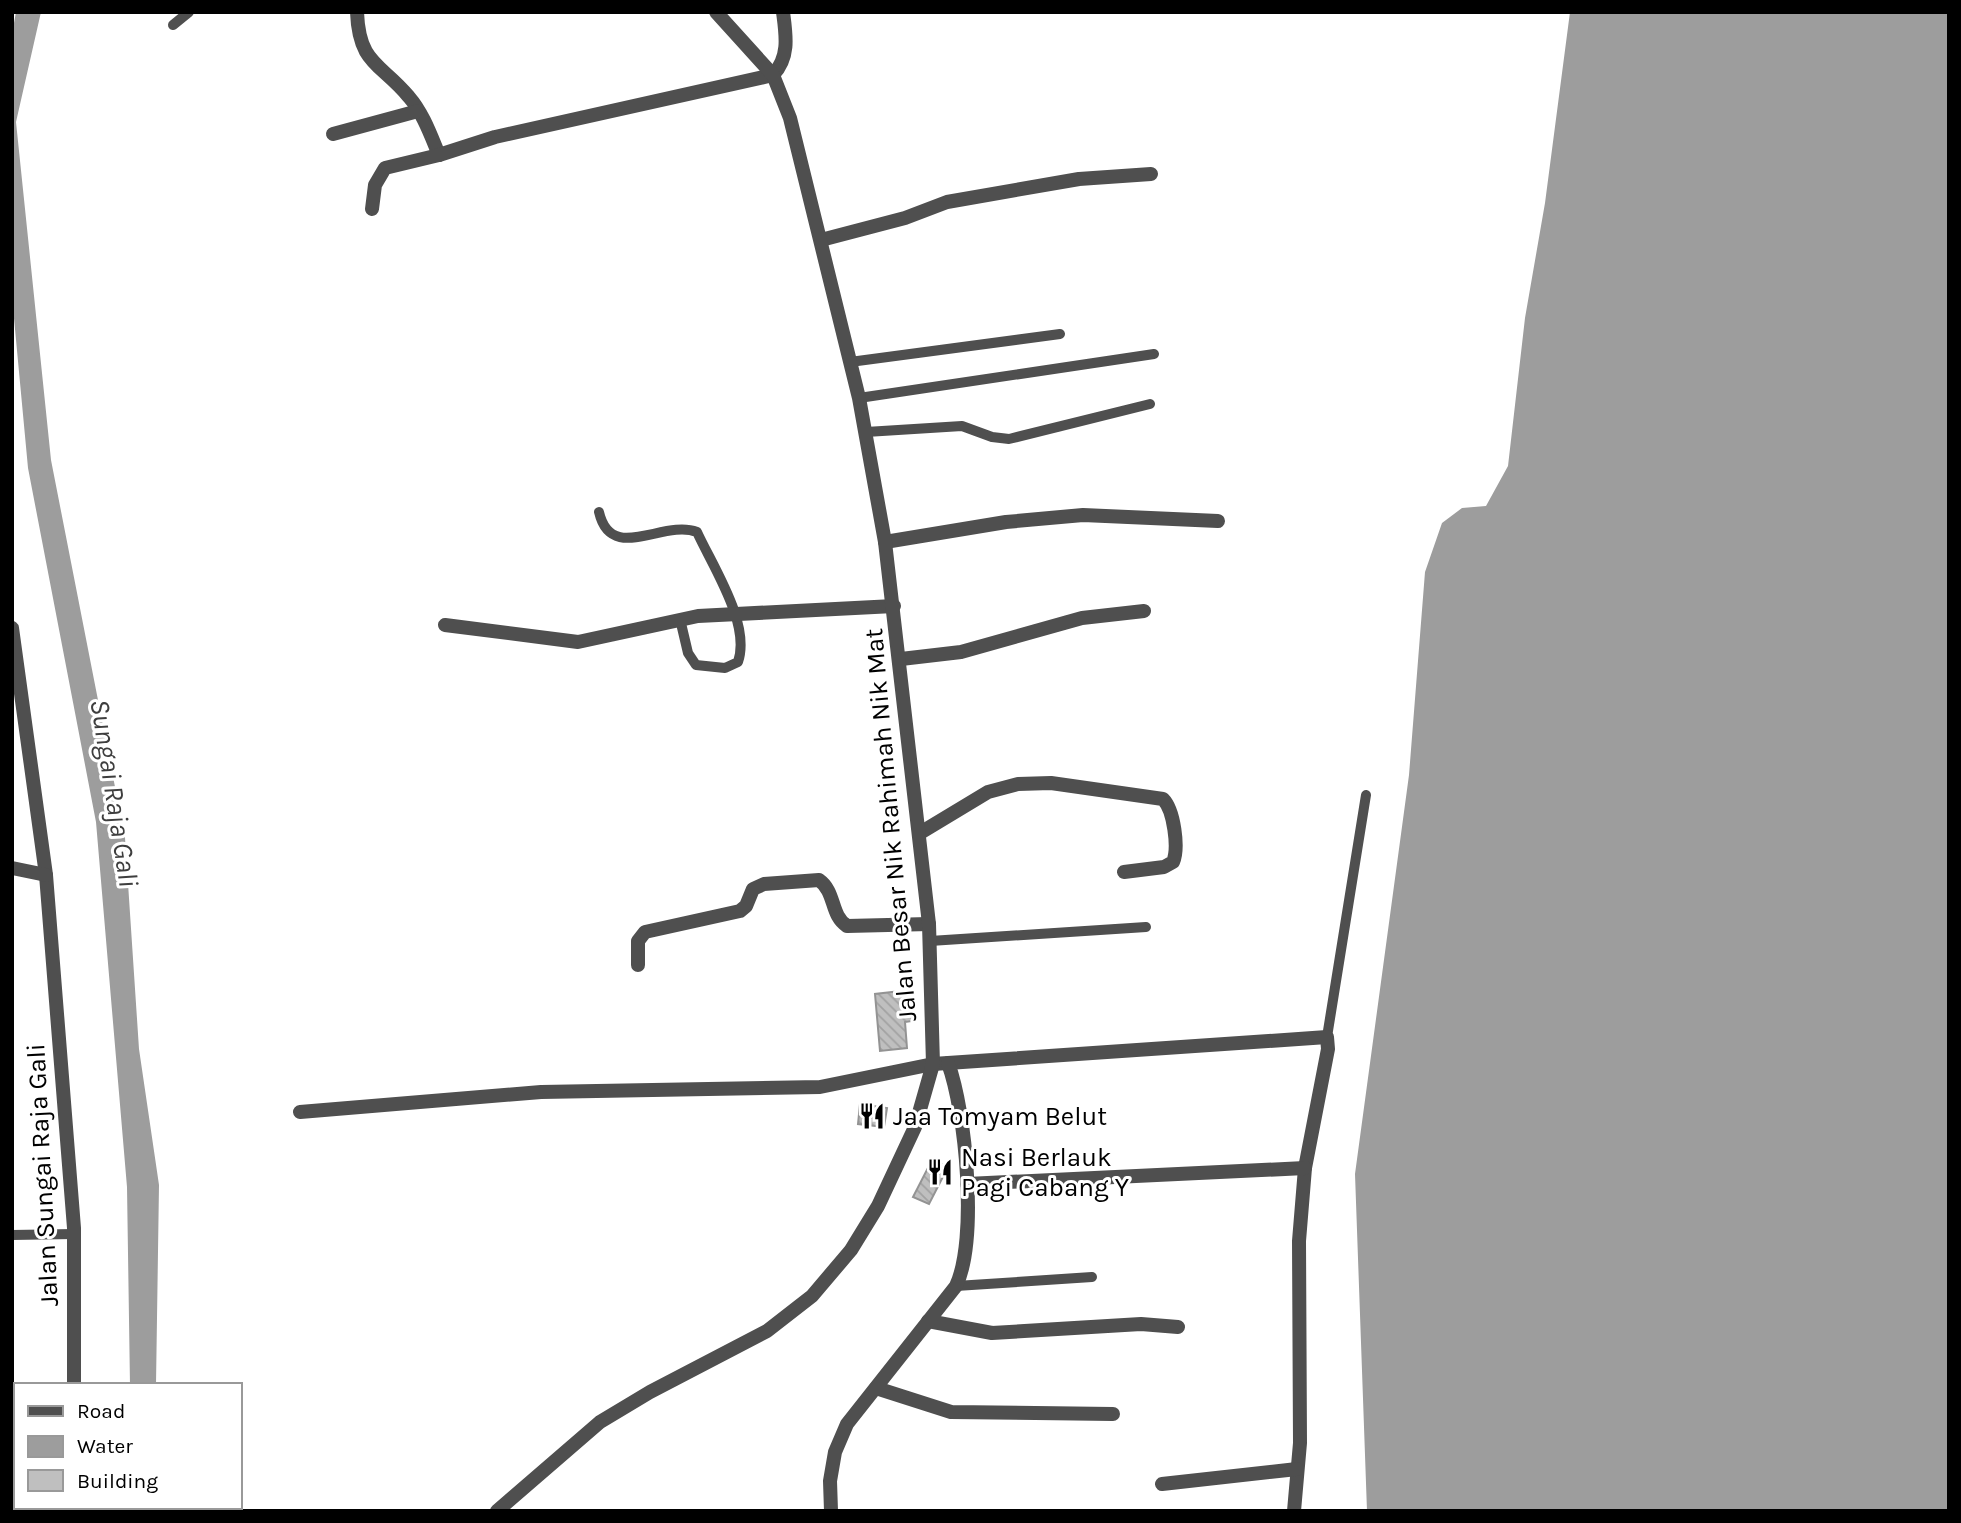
<svg xmlns="http://www.w3.org/2000/svg" width="1961" height="1523" font-family="Karla,sans-serif">
	<defs>
		<pattern id="building-back-hatch" width="6" height="6" patternUnits="userSpaceOnUse" patternTransform="scale(1.75)"><rect width="6" height="6" fill="#bfbfbf"/><path d="M-1 5l2 2M0 0l6 6M5-1l2 2" fill="none" stroke="#a2a2a2"/></pattern>
	</defs>
	<rect width="100%" height="100%" fill="#fff"/>
	<g fill="#9d9d9d">
		<path d="M16 12H41L16 122 51 460 125 838 139 1049 159 1185 156 1385H130L127 1187 96 822 28 468 12 297V34Z"/>
		<path d="M1570 12H1949V1511H1367L1355 1174 1409 775 1425 572 1442 523 1462 508 1486 506 1508 466 1525 318 1545 203Z"/>
	</g>
	<g fill="url(#building-back-hatch)" stroke="#939393" stroke-width="2">
		<path d="M909 990 912 1021 905 1022 907 1048 880 1051 875 994Z"/>
		<path d="M860 1104 887 1108 884 1127 858 1124Z"/>
		<path d="M932 1160 948 1167 929 1204 913 1197Z"/>
	</g>
	<g fill="none" stroke-linecap="round" stroke-linejoin="round">
		<g stroke="#4f4f4f" stroke-width="10">
			<path d="M173 25 189 12"/>
			<path d="M850 362 1060 334"/>
			<path d="M859 398 1154 354"/>
			<path d="M866 432 962 426 992 437 1009 439 1150 404"/>
			<path d="M599 512C611 564 663 519 697 532 713 567 751 624 738 662L725 668 696 665 688 653 680 619"/>
			<path d="M930 941 1146 927"/>
			<path d="M1327 1037 1366 795"/>
			<path d="M12 1235 74 1234"/>
			<path d="M956 1286 1092 1277"/>
		</g>
		<g stroke="#4f4f4f" stroke-width="14">
			<path d="M357 12C359 65 381 63 409 97 423 113 431 136 439 155"/>
			<path d="M333 134 418 111"/>
			<path d="M372 209 375 185 385 168 439 155 495 137 773 75C790 57 786 35 783 12"/>
			<path d="M821 240 905 218 947 202 1079 179 1151 174"/>
			<path d="M885 542 1006 522 1083 515 1218 521"/>
			<path d="M445 625 578 642 698 616 894 606"/>
			<path d="M12 628 46 875 74 1228V1385"/>
			<path d="M901 659 961 652 1082 618 1144 611"/>
			<path d="M920 833 988 792 1018 784 1051 783 1163 799C1174 810 1179 848 1173 862L1164 867 1124 872"/>
			<path d="M12 868 46 875"/>
			<path d="M638 965V941L645 932 740 911 746 906 753 889 764 884 819 880C836 892 830 915 847 926L929 924"/>
			<path d="M300 1112 541 1092 820 1087 933 1064 1327 1037 1328 1049 1305 1168 1299 1241 1300 1443 1294 1511"/>
			<path d="M967 1184 1305 1168"/>
			<path d="M928 1321 992 1333 1141 1324 1178 1327"/>
			<path d="M876 1388 951 1412 1113 1414"/>
			<path d="M1162 1484 1297 1469"/>
			<path d="M74 1507V1511"/>
			<path d="M831 1511 830 1481 835 1452 847 1424 956 1286C978 1239 966 1112 948 1063"/>
		</g>
		<path stroke="#4f4f4f" stroke-width="14" d="M497 1511 600 1422 650 1392 767 1331 812 1296 851 1250 878 1206 915 1127 933 1064 929 924 885 542 859 398 790 118 773 75 716 12"/>
	</g>
	<defs>
		<g id="restaurant-bare" transform="scale(2.1)"><path d="M-5-6h1v4h1v-4h1v4h1v-4h1v5L-1.5 .5V6h-2V.5L-5-1ZM5-6V6H3V1.5H1.5Q1.5-4 5-6Z" fill="#000" stroke="#fff" stroke-width="2.5" paint-order="stroke"/></g>
	</defs>
	<g fill-rule="evenodd">
		<use href="#restaurant-bare" x="872" y="1116"/>
		<use href="#restaurant-bare" x="940" y="1172"/>
	</g>
	<g text-anchor="middle" stroke-width="6" stroke-linejoin="round" paint-order="stroke">
		<g font-size="26" fill="#000" stroke="#fff">
			<text transform="translate(890 825) rotate(-95)" y="9">Jalan Besar Nik Rahimah Nik Mat</text>
			<text transform="translate(42 1175) rotate(-93)" y="9">Jalan Sungai Raja Gali</text>
		</g>
		<g font-size="26" fill="#000" stroke="#fff" text-anchor="start">
			<text x="893" y="1125">Jaa Tomyam Belut</text>
			<text x="961" y="1166">Nasi Berlauk<tspan x="961" dy="30">Pagi Cabang Y</tspan></text>
		</g>
		<g font-size="28" font-style="italic" fill="#3e3e3e" stroke="#fff">
			<text transform="translate(115 793) rotate(81)" y="10">Sungai Raja Gali</text>
		</g>
	</g>
	<rect width="1961" height="1523" fill="none" stroke="#000000" stroke-width="28"/>
	<rect x="14" y="1383" width="228" height="126" fill="#ffffff" stroke="#999999" stroke-width="2"/>
	<rect x="28" y="1406" width="35" height="10" fill="#4f4f4f" stroke="#999999" stroke-width="2"/>
	<text x="77" y="1418" font-size="21" fill="#000000">Road</text>
	<rect x="28" y="1436" width="35" height="21" fill="#9d9d9d" stroke="#999999" stroke-width="2"/>
	<text x="77" y="1453" font-size="21" fill="#000000">Water</text>
	<rect x="28" y="1470" width="35" height="21" fill="#bfbfbf" stroke="#999999" stroke-width="2"/>
	<text x="77" y="1488" font-size="21" fill="#000000">Building</text>
</svg>
